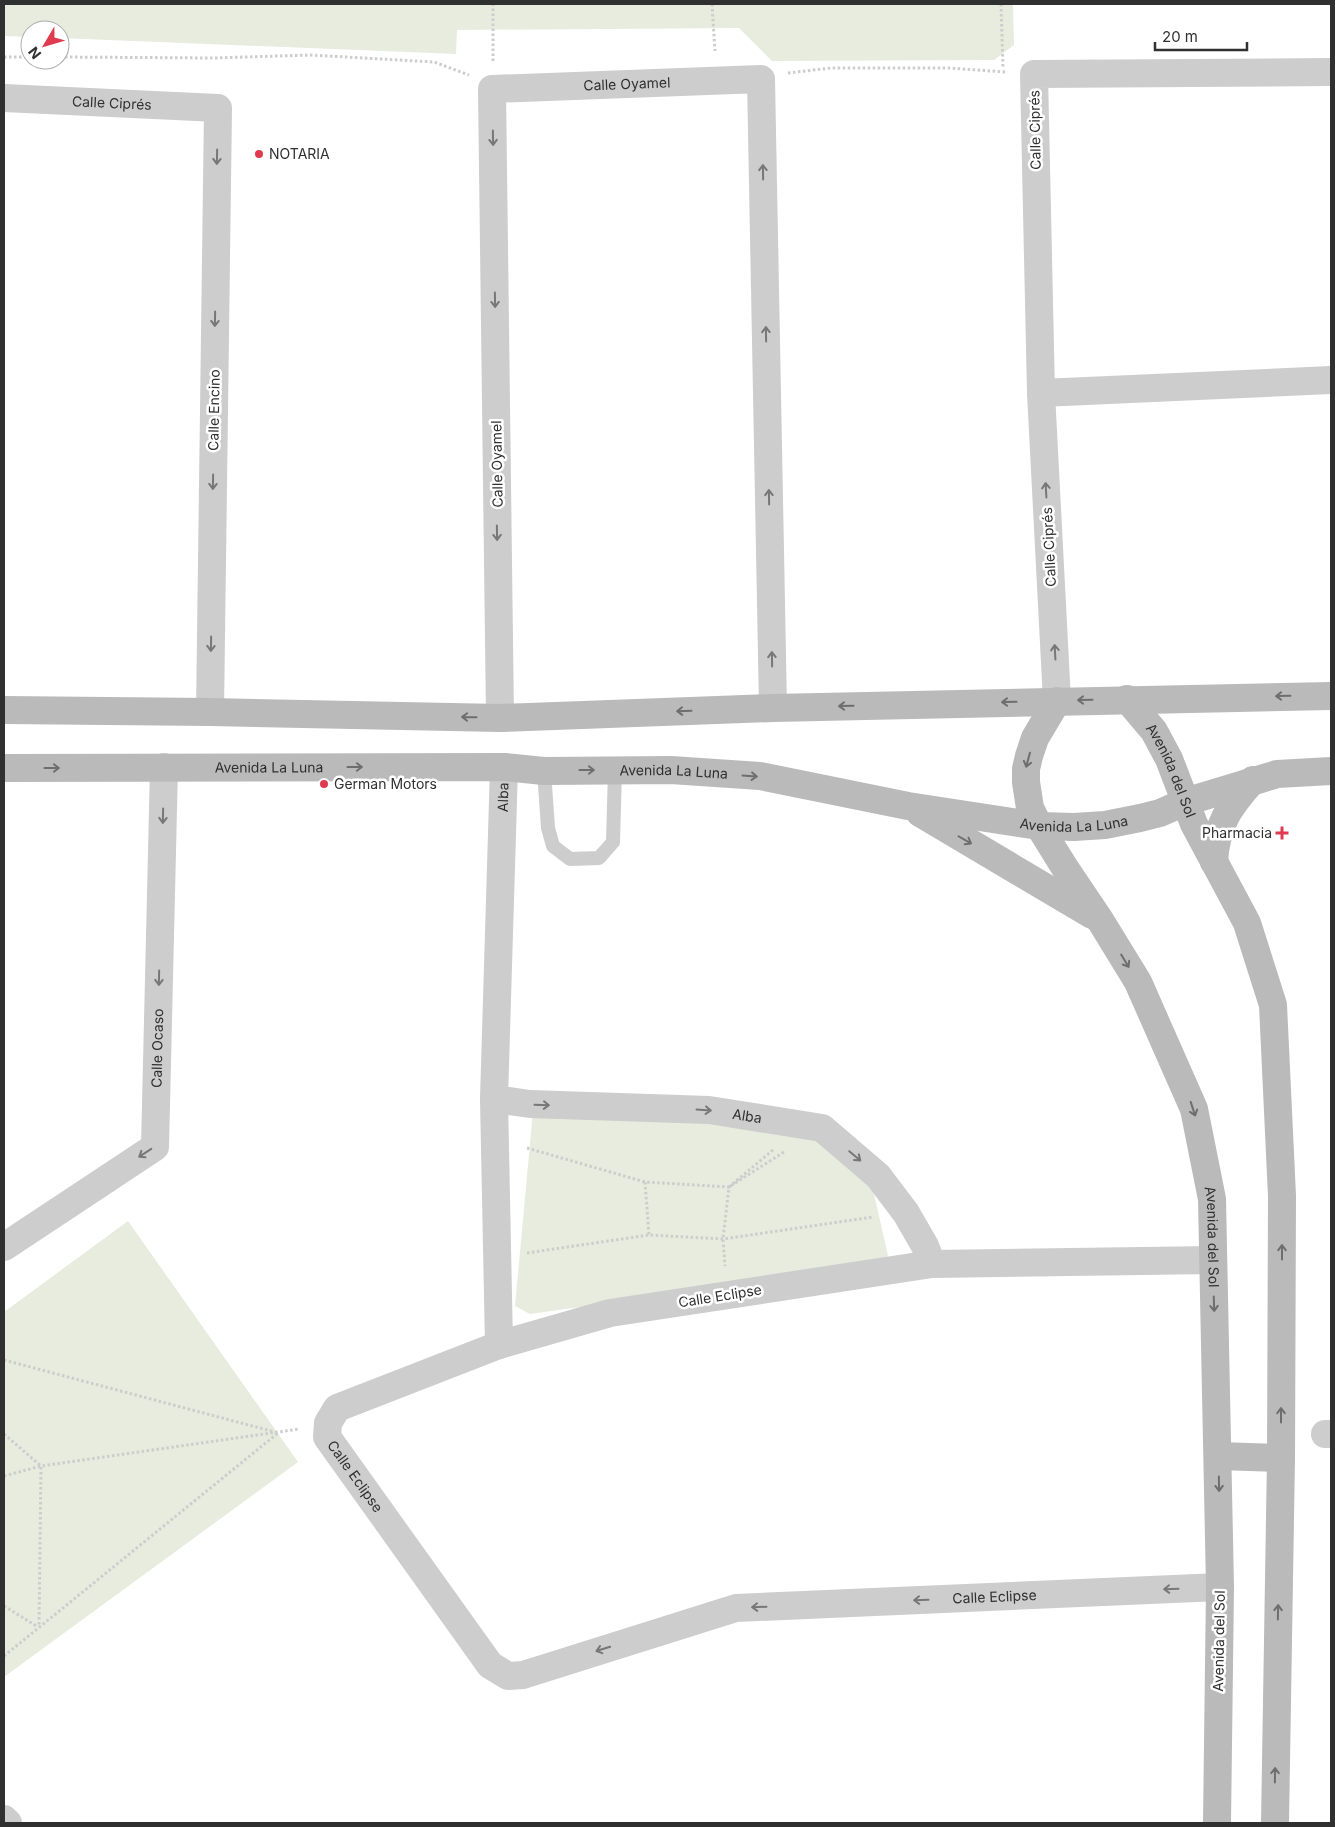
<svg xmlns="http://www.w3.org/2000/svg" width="1335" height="1827" font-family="Inter,sans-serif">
	<rect width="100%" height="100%" fill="#fff"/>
	<g fill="#e7ecde">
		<path d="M4 4H1013L1014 45 994 60 772 61 739 28 457 30 456 54 60 38V30H30V37L4 36Z"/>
		<path d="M533 1111 706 1115 818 1134 871 1181 890 1264 530 1314 515 1306Z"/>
		<path d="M128 1221 298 1462 4 1677V1312Z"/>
	</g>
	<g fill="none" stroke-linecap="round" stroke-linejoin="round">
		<g stroke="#cdcdcd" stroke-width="3" stroke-dasharray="2.5 2.5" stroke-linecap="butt">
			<path d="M712 4 715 51"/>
			<path d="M1001 4 1003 68"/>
			<path d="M4 57H30"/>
			<path d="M60 57 214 58 310 55 434 62 469 75"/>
			<path d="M493 61V4"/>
			<path d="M788 73 831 68H949L1006 72"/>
			<path d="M527 1148 645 1182 729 1187 723 1239 725 1266"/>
			<path d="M773 1150 729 1187 784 1152"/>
			<path d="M645 1182 649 1235"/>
			<path d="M527 1253 649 1235 723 1239 873 1217"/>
			<path d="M4 1360 275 1432"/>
			<path d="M4 1434 41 1466 39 1626"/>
			<path d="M4 1476 41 1466 299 1429"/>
			<path d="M4 1606 38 1627"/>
			<path d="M4 1656 278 1433"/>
		</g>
		<path stroke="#cdcdcd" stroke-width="14" d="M544 771 548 828 553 846 570 859 599 858 613 842 615 770"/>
		<g stroke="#cdcdcd" stroke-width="28">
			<path id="s1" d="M4 98 218 108 210 712"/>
			<path d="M1041 393 1331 380"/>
			<path d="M1057 701 1041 393 1034 74 1331 72"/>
			<path id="s2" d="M500 718 492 89 761 79 773 708"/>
			<path id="s3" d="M494 1099 530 1104 709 1110 822 1128 878 1176 906 1213 925 1246 932 1264"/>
			<path id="s4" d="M4 1247 155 1147 164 767"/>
			<path id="s5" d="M1213 1260 932 1264 610 1313 499 1345 337 1408 328 1423 327 1437 490 1665 508 1676 523 1675 736 1608 1220 1587"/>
			<path id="s6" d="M499 1345 494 1099 504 767"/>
			<path d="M1325 1434H1331"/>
			<path d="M4 1819 8 1823"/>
		</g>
		<g stroke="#bababa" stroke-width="28">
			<path id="s7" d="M1127 699 1154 731 1169 759 1194 824 1247 923 1273 1005 1282 1196 1281 1458 1275 1823"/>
			<path id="s8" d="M1057 701 1035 738 1029 756 1026 769V782L1030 808 1039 826 1065 868 1100 920 1138 982 1194 1109 1212 1199 1220 1587 1217 1823"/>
			<path d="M4 710 210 712 500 718 773 708 1331 696"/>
			<path id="s9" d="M4 768 504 767 544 771 671 770 760 776 908 806 1039 826 1074 827 1105 825 1140 818 1160 813 1185 802 1277 774 1331 771"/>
			<path d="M920 813 1092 915"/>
			<path d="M1214 862C1216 825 1229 807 1253 780"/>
			<path d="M1218 1456 1281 1458"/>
		</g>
	</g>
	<defs><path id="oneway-shaft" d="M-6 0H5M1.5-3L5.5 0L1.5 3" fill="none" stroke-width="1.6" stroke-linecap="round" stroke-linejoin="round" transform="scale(1.25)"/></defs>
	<g stroke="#777">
		<use href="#oneway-shaft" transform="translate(493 138) rotate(89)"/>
		<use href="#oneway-shaft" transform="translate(217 157) rotate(91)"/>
		<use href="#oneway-shaft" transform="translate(763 172) rotate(-91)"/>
		<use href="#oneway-shaft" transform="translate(495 300) rotate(89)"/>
		<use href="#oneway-shaft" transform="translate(215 319) rotate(91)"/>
		<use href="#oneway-shaft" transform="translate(766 334) rotate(-91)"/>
		<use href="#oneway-shaft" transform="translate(213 482) rotate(91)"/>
		<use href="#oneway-shaft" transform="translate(1046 490) rotate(-93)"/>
		<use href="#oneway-shaft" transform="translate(769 497) rotate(-91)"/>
		<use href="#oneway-shaft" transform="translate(497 533) rotate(89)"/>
		<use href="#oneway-shaft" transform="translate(211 644) rotate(91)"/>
		<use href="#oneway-shaft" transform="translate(1055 652) rotate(-93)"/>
		<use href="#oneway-shaft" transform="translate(772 659) rotate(-91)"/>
		<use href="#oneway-shaft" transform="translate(163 816) rotate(91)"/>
		<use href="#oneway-shaft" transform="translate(159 978) rotate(91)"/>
		<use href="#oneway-shaft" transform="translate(542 1105) rotate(2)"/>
		<use href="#oneway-shaft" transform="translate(704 1110) rotate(4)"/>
		<use href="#oneway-shaft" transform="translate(145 1153) rotate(147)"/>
		<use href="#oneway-shaft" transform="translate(855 1156) rotate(40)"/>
		<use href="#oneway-shaft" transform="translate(1171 1589) rotate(178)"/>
		<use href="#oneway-shaft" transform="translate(921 1600) rotate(178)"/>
		<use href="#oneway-shaft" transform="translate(759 1607) rotate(178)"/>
		<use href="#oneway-shaft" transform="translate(603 1649) rotate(163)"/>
	</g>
	<g stroke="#6e6e6e">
		<use href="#oneway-shaft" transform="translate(1283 696) rotate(179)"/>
		<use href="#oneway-shaft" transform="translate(1085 700) rotate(179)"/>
		<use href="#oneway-shaft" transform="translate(1009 702) rotate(179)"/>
		<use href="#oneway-shaft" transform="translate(846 706) rotate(179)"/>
		<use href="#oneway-shaft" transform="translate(684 711) rotate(178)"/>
		<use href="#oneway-shaft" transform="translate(469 717) rotate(-179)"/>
		<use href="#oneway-shaft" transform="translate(1028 760) rotate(105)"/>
		<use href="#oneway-shaft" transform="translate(355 767)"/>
		<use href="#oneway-shaft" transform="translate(52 768)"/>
		<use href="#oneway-shaft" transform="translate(587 770)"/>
		<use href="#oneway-shaft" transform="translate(750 776) rotate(4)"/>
		<use href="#oneway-shaft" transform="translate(965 840) rotate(30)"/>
		<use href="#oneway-shaft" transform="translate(1125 961) rotate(59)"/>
		<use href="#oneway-shaft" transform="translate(1193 1109) rotate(72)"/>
		<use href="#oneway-shaft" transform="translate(1282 1252) rotate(-90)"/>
		<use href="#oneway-shaft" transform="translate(1214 1304) rotate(88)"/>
		<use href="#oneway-shaft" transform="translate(1281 1415) rotate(-90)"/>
		<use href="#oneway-shaft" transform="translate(1219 1484) rotate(89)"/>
		<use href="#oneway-shaft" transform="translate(1278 1612) rotate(-89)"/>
		<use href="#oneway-shaft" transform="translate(1275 1775) rotate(-89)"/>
	</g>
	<g fill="#df3a4e" stroke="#fff" stroke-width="2">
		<circle cx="259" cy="154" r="5"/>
		<circle cx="324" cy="784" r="5"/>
		<path d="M1279.5 825.5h5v5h5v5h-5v5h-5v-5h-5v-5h5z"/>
	</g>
	<g text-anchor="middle" stroke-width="5" stroke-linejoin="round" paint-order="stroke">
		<g font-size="14" fill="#303030" stroke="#fff">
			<text dy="5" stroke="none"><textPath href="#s2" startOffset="764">Calle Oyamel</textPath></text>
			<text dy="5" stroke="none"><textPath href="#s1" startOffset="108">Calle Ciprés</textPath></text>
			<text transform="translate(1035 130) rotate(-91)" y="5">Calle Ciprés</text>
			<text transform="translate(214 410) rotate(-89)" y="5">Calle Encino</text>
			<text transform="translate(497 464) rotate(-91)" y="5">Calle Oyamel</text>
			<text transform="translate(1049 547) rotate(-93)" y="5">Calle Ciprés</text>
			<text dy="5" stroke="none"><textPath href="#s9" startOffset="265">Avenida La Luna</textPath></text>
			<text dy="5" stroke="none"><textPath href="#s7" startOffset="85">Avenida del Sol</textPath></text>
			<text dy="5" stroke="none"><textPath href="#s9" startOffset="670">Avenida La Luna</textPath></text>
			<text dy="5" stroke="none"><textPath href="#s6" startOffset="548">Alba</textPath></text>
			<text dy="5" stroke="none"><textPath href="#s9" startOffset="1075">Avenida La Luna</textPath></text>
			<text dy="5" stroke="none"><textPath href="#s4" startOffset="280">Calle Ocaso</textPath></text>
			<text dy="5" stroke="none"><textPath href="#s3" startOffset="254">Alba</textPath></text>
			<text dy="5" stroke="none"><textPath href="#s8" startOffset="588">Avenida del Sol</textPath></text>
			<text transform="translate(720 1296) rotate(-9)" y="5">Calle Eclipse</text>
			<text dy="5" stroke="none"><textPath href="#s5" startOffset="976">Calle Eclipse</textPath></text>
			<text dy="5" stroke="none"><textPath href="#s5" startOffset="1726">Calle Eclipse</textPath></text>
			<text transform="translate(1219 1641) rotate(-89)" y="5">Avenida del Sol</text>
		</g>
		<g font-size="14" fill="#303030" stroke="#fff" text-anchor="start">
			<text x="269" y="159">NOTARIA</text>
			<text x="334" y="789">German Motors</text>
			<text x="1272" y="838" text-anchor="end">Pharmacia</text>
		</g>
	</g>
	<rect width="1335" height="1827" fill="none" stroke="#303030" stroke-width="10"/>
	<g transform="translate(45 45) rotate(232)"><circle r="24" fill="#ffffff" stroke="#acacac"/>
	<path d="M0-4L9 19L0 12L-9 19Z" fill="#df3a4e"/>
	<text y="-8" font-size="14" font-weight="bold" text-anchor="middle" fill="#303030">N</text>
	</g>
	<path d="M1155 42v8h92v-8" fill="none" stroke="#303030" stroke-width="2.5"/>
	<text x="1162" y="42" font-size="15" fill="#303030" stroke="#ffffff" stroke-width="4" paint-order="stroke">20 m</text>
</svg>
